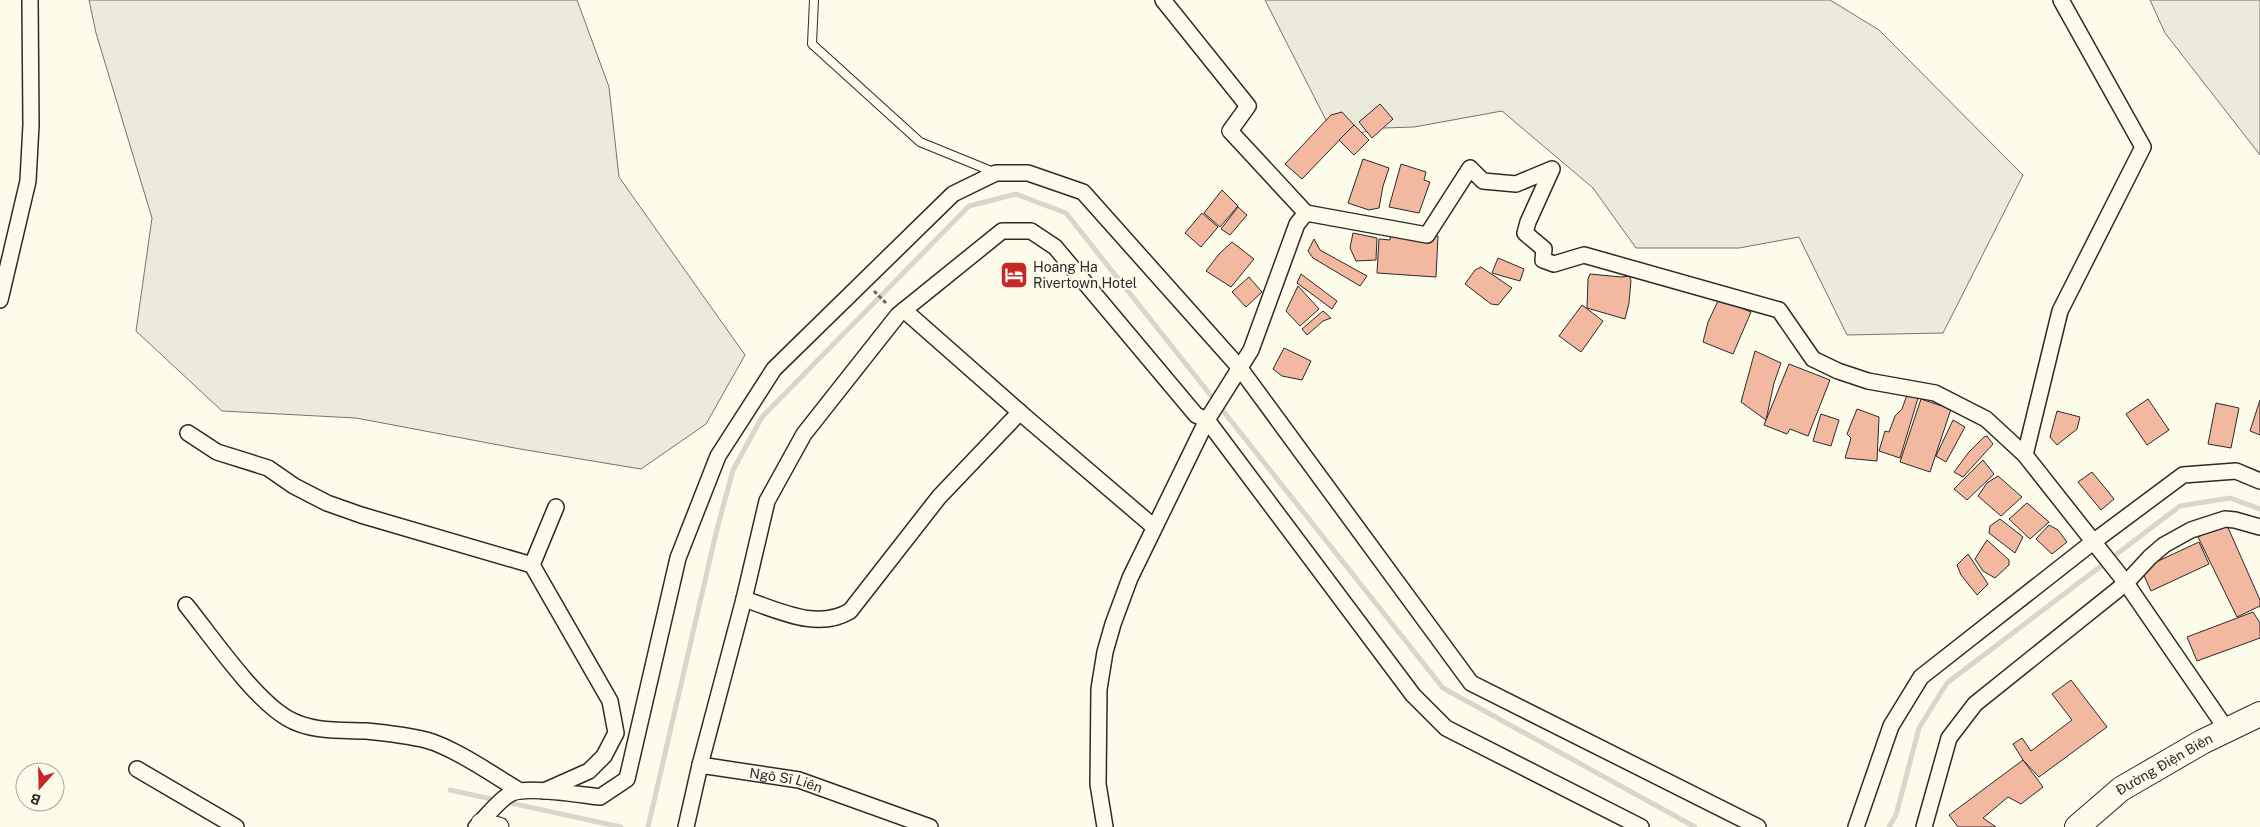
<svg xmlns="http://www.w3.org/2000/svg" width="2260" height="827" font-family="'Public Sans',sans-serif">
	<rect width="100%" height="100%" fill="#fdfbea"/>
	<g fill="#ecebdb" stroke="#74746e">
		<path d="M89 0H577L609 87 619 177 745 355 706 424 641 469 520 449 356 418 222 411 136 331 152 218 96 33Z"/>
		<path d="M1265 0H1830L1879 30 2023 175 1943 333 1847 335 1799 237 1739 248H1636L1593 188 1502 111 1414 127 1383 128 1335 138Z"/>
		<path d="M2150 0H2260V155L2165 33Z"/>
	</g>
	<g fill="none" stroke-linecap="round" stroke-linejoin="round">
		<g stroke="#d8d7c9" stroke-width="5">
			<path d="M450 790 621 827"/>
			<path d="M648 827 716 533 733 470 762 417 969 206 1016 194 1066 213 1443 688 1695 827"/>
			<path d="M1889 827 1896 815 1919 728 1947 683 2180 506 2230 498 2260 509"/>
		</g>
	</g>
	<g fill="#f2b8a0" stroke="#2b2b2b">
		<path d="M1380 104 1393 119 1372 138 1359 122Z"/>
		<path d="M1342 112 1354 125 1302 179 1285 164 1331 115Z"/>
		<path d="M1354 125 1369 140 1354 155 1339 140Z"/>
		<path d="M1363 159 1389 168 1383 186 1379 208 1369 210 1348 203Z"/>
		<path d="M1401 164 1426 172 1424 180 1430 182 1419 213 1389 207Z"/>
		<path d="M1222 190 1238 206 1220 227 1204 213Z"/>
		<path d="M1238 207 1247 215 1230 235 1221 229Z"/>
		<path d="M1202 213 1218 227 1201 247 1185 233Z"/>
		<path d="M1391 231 1411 233 1410 240 1417 241 1418 235 1438 236 1436 277 1377 273 1379 239 1390 240Z"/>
		<path d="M1353 233 1377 238 1376 260 1356 261 1350 248Z"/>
		<path d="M1314 239 1320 250 1367 276 1360 286 1313 258 1308 251Z"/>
		<path d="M1232 242 1254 259 1231 287 1206 271 1219 254Z"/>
		<path d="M1498 258 1524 269 1520 281 1492 273Z"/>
		<path d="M1481 267 1512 288 1498 305 1491 304 1465 284 1475 270Z"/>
		<path d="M1301 274 1337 301 1332 309 1297 283Z"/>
		<path d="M1590 274 1621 277 1629 276 1631 280 1629 303 1625 319 1587 308 1588 279Z"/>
		<path d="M1249 277 1262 292 1246 307 1232 292Z"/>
		<path d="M1298 286 1319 309 1300 326 1286 311Z"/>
		<path d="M1719 299 1751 312 1733 354 1703 342 1708 322Z"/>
		<path d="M1582 305 1603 321 1581 352 1559 336Z"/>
		<path d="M1323 311 1331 318 1323 321 1307 335 1302 329Z"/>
		<path d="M1284 348 1311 361 1302 380 1282 376 1273 369Z"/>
		<path d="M1755 351 1781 363 1774 383 1766 420 1741 402Z"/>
		<path d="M1789 364 1830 380 1808 436 1790 429 1787 434 1764 425Z"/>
		<path d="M1907 395 1918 398 1900 458 1879 451 1885 431 1889 432 1895 416 1902 409Z"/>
		<path d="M1921 399 1951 409 1930 472 1900 462Z"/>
		<path d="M2148 399 2169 430 2147 445 2126 414Z"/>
		<path d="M2260 400V435L2250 431Z"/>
		<path d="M2216 403 2239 408 2231 448 2208 444Z"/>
		<path d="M1857 409 1879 417 1877 461 1845 458 1851 438 1847 434Z"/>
		<path d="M2057 411 2080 417 2077 429 2057 445 2050 437Z"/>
		<path d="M1821 414 1839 420 1831 446 1813 441Z"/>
		<path d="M1953 420 1965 427 1946 462 1936 456Z"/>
		<path d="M1987 436 1993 444 1963 477 1954 472 1969 452 1984 437Z"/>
		<path d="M1983 460 1994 474 1967 500 1954 489Z"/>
		<path d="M2092 472 2114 499 2101 510 2078 482Z"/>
		<path d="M1998 476 2022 497 2001 516 1978 496 1987 483Z"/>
		<path d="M2027 503 2049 522 2030 539 2009 519Z"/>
		<path d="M2000 519 2023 537 2015 553 1989 533 1990 526Z"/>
		<path d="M2226 523 2260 600V606L2237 617 2198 537Z"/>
		<path d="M2049 525 2058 530 2067 542 2052 554 2036 539Z"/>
		<path d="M1987 540 2009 560V565L1995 578 1983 571 1975 559Z"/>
		<path d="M2199 542 2209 564 2151 591 2141 569Z"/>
		<path d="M1968 554 1988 584 1977 595 1961 575 1957 565Z"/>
		<path d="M2253 612 2260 623V638L2197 661 2187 637Z"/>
		<path d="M2071 680 2107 727 2039 777 2023 760 2013 744 2022 738 2031 751 2072 720 2052 694Z"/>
		<path d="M2023 760 2043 787 2021 804 2008 797 1983 818 1996 827H1958L1949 815Z"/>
	</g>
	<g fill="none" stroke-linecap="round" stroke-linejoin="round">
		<g stroke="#2b2b2b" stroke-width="10">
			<path id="service" d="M814 0 812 44 920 142 996 173"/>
		</g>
		<g stroke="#2b2b2b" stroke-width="18">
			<g id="minor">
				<path d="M1163 0 1248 106 1230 131 1306 213"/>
				<path d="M0 300 28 181 31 125 30 0"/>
				<path d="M904 310 1030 421 1154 527"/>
				<path d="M188 433 217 452 268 468 294 486 327 503 361 515 532 565 610 701 616 733 604 756 589 771 544 791"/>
				<path d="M2025 455 2060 311 2143 147 2061 0"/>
				<path d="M532 565 556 507"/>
				<path d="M744 599C778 610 817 631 850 611L939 497 1020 412"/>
				<path d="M186 605C212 637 253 698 287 718 310 732 340 730 366 731 386 733 406 735 426 740 453 747 495 776 520 791"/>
				<path d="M700 765 744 599 767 501 804 434 898 315 1002 231H1031L1055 247 1196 415 1207 420 1413 695 1446 728 1641 827"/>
				<path d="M137 769 236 827"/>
				<path d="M476 827C485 818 500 799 510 794 525 785 581 795 600 797L627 779 678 558 718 456 774 369 953 194 996 173H1028L1083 192 1239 367 1471 683 1758 827"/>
				<path id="s1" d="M686 827 700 765 799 780 930 827"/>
				<path d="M1105 827 1098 784 1099 689 1105 652 1113 624 1130 578 1207 420 1251 350 1297 224 1306 213 1427 235 1470 168 1483 181 1516 184 1552 169 1528 222 1525 233 1544 249 1543 260 1554 264 1584 255 1779 310 1813 359 1838 371 1868 381 1935 393 1986 419 2025 455 2126 583 2227 730"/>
				<path d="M1856 827 1891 726 1921 677 2093 542 2183 475 2236 471 2260 481"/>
				<path d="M1924 827 1949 738 1975 704 2126 583 2150 557 2164 545 2191 530 2225 519 2235 520 2260 527"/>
			</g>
		</g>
		<g stroke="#2b2b2b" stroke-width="21">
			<path id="tertiary" d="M481 823 499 827"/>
		</g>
		<g stroke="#2b2b2b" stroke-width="26">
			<g id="primary">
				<path id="s2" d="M2077 827 2121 789 2202 742 2260 714"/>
			</g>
		</g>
		<path stroke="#6a6964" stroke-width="3" stroke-dasharray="4 2.5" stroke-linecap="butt" d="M874 291 887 304"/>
		<use href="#service" stroke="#fdfbea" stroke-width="8"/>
		<use href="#minor" stroke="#fdfbea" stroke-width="15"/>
		<use href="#tertiary" stroke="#fdfbea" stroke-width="19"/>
		<use href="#primary" stroke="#fdfbea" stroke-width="24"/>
	</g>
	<defs>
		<g id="hotel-square" transform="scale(1.4375)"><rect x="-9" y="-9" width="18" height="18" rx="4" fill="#c62828" stroke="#fdfbea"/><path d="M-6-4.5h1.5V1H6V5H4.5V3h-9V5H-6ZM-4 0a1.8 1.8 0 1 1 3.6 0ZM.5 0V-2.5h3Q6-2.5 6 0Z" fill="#fff"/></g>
	</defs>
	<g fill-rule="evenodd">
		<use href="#hotel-square" x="1014" y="275"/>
	</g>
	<g text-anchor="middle" stroke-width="4" stroke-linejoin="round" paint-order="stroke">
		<g font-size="14" fill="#2b2b2b" stroke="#fdfbea" text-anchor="start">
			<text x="1033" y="272">Hoang Ha<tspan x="1033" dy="16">Rivertown Hotel</tspan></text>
		</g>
		<g font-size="14" fill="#2b2b2b" stroke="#fdfbea">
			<text dy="5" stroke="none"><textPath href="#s2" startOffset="108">Đường Điện Biên</textPath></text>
			<text dy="5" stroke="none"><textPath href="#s1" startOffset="151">Ngô Sĩ Liên</textPath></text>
		</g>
	</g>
	<g transform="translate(40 787) rotate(200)"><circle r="24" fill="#fdfbea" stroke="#a9a89e"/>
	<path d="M0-4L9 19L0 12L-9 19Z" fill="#c62828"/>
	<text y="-8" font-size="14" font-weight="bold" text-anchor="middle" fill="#2b2b2b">B</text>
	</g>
</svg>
